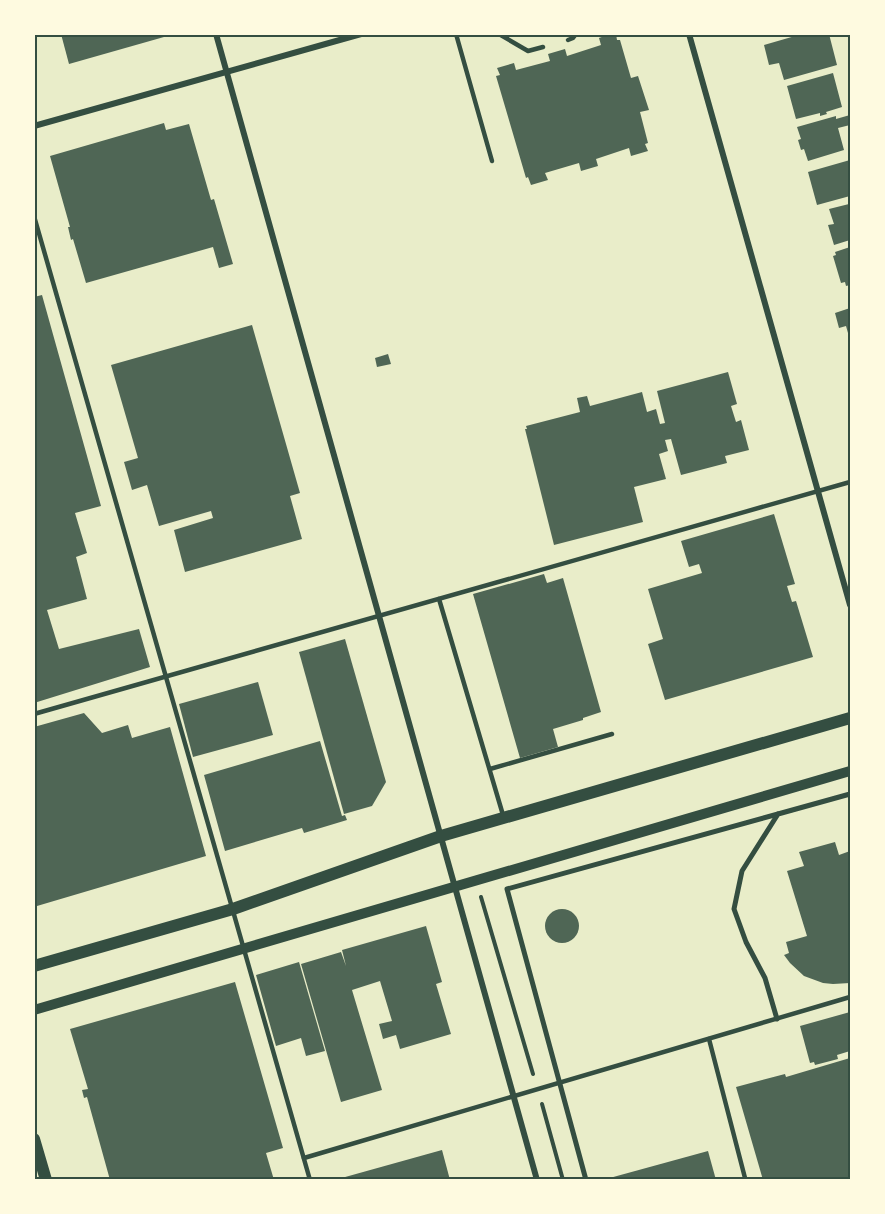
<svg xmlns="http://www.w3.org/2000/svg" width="885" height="1214" font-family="Helvetica,sans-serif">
	<rect width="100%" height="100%" fill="#e9edc9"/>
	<g fill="#4f6655">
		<path d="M61 34H171V35L69 64Z"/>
		<path d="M610 34H616L617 40H620L631 78 638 76 649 110 640 112 648 143 645 144 648 151 631 156 629 148 596 159 598 166 581 171 579 163 545 173 548 180 531 185 528 177 526 178 496 76 500 75 497 68 514 63 516 70 550 61 548 54 565 49 567 56 601 45 599 38Z"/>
		<path d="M802 34H829L837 65 784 80 779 63 769 65 764 45Z"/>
		<path d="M833 73 842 107 826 112 827 114 820 116V113L796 119 787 86Z"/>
		<path d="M850 115V125L838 128 844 150 808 161 804 149 801 150 798 140 801 139 797 127 836 116V119Z"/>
		<path d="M164 123 166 130 189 124 211 200 214 199 233 264 219 268 213 247 86 283 73 239 71 240 68 227H70L50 156Z"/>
		<path d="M850 160V196L817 205 808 172Z"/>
		<path d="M849 204 850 240 834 245 828 225 834 224 829 209Z"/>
		<path d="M850 247V285L846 286 845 282 841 283 833 256 836 255 835 252Z"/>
		<path d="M42 295 101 506 75 513 87 553 76 557 87 599 47 610 59 649 139 629 150 667 34 703V297Z"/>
		<path d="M850 308V340L846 326 839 328 835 313Z"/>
		<path d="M252 325 300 493 290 496 302 539 185 572 174 530 213 518 211 511 159 526 147 485 132 490 124 462 138 458 111 365Z"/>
		<path d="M388 354 391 364 377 367 375 358Z"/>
		<path d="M728 372 737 404 731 406 736 422 741 420 749 450 725 456 727 463 681 475 671 439 665 440 668 451 659 454 666 479 634 487 643 522 554 545 525 429H527L526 426 580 412 577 398 587 396 590 406 642 392 647 412 656 409 660 424 665 423 657 391Z"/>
		<path d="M774 514 795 584 787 586 792 602 796 601 813 657 665 700 648 644 663 639 648 589 702 573 699 564 689 567 681 541Z"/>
		<path d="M544 574 547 583 563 578 601 712 583 718V720L553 729 558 747 520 758 473 594Z"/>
		<path d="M345 639 386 782 372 806 344 814 299 652Z"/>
		<path d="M258 682 273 735 193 757 179 704Z"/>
		<path d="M84 713 102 733 128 725 132 738 170 727 206 856 37 906 34 895V727Z"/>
		<path d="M320 741 342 816 345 815 347 820 304 833 302 828 225 851 204 775Z"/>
		<path d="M835 842 839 855 850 851V983L833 984 823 983 804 976 790 963 784 955 789 953 786 942 807 936 787 871 804 866 799 852Z"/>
		<circle cx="562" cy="926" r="17"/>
		<path d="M426 926 442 982 436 984 451 1034 400 1049 396 1035 383 1039 379 1024 392 1021 380 981 352 990 382 1090 341 1102 301 964 341 952 346 966 342 950Z"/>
		<path d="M299 962 325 1051 306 1056 301 1038 276 1046 256 975Z"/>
		<path d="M235 982 283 1148 266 1153 274 1180H110L87 1097 84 1098 82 1090 88 1089 70 1029Z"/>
		<path d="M850 1012V1051L837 1055 838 1059 815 1065 814 1062 810 1063 800 1026Z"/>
		<path d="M850 1058V1180H763L736 1087 785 1074 786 1077Z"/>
		<path d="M442 1150 450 1180H338V1179Z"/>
		<path d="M708 1151 716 1180H606V1179Z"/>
	</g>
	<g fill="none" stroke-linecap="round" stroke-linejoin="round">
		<g stroke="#344e41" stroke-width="4">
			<path d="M481 897 533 1074"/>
			<path d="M542 1104 563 1180"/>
		</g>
		<g stroke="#344e41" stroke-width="4.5">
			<path d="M456 34 492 161"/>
			<path d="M499 34 528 51 543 47"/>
			<path d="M568 40 573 38 576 34"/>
			<path d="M34 216 310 1180"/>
			<path d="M439 599 503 815"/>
			<path d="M34 714 850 482"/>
			<path d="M490 769 612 734"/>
			<path d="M709 1039 745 1178"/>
			<path d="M304 1158 850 997"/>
		</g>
		<g stroke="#344e41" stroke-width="5">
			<path d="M777 1019 765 978 746 942 734 909 742 871 778 814 850 794"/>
			<path d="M586 1180 507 889 778 814"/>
		</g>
		<g stroke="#344e41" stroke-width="6">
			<path d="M216 34 537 1180"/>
			<path d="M689 34 850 605"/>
			<path d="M34 126 361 34"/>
		</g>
		<path stroke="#344e41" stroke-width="10" d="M34 1010 850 771"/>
		<g stroke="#344e41" stroke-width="12">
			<path d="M34 966 233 909 441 836 850 718"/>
			<path d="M34 1139 46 1180"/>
		</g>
	</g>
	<rect width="885" height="1214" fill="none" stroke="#fefae0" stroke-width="72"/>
	<rect x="36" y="36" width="813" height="1142" fill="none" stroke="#344e41" stroke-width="2"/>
</svg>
